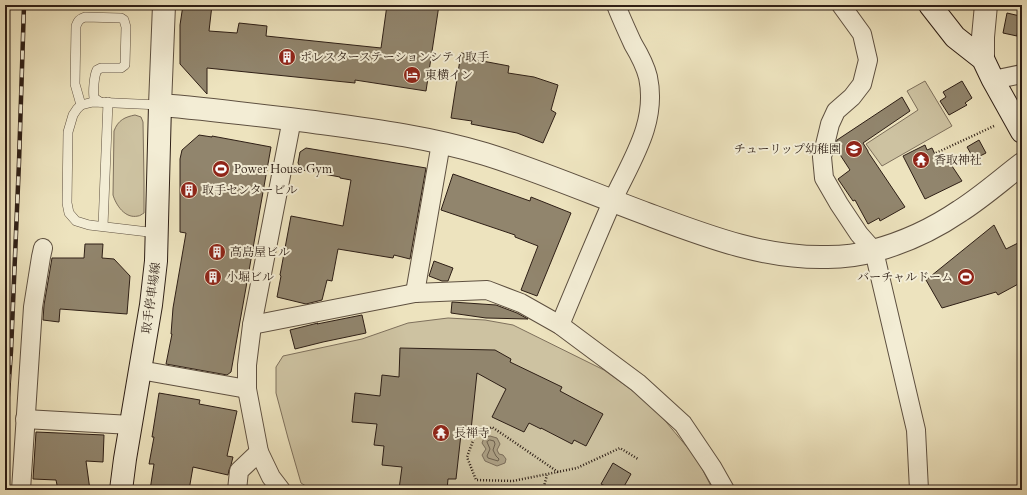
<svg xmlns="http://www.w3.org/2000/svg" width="1027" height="495" font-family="Cardo,'Noto Serif JP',serif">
	<rect width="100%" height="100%" fill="#ede3be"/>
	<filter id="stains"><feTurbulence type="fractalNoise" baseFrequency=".005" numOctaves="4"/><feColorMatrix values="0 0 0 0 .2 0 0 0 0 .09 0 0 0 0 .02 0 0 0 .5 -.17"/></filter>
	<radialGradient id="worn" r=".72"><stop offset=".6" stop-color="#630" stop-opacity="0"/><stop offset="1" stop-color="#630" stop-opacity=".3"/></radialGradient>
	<g fill="#cdc2a1" stroke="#7e705c">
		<path d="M925 81 952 126 882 166 866 144 918 110 907 91Z"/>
		<path d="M135 115 141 117 143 122 144 181V213C142 214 140 216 138 216 125 219 116 205 113 195L114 131C118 120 125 117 135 115Z"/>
		<path d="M448 318 485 320 513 325 604 370 652 405 697 459 713 490H312L301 483 288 438 276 393V367L283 356 362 339 408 323Z"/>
	</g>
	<path fill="#aca085" stroke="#7a6c59" d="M490 436 497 438 500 444 497 450 499 454 503 455 506 459 505 463 497 466 485 461 482 455 486 449 482 443 484 438Z"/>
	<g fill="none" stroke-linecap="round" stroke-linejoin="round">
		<path stroke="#6d604e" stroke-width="1" d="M490 440 494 441 495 444 493 450 496 456 499 459 498 461 488 458 487 456 490 449 487 442Z"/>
	</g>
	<g fill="#91856d" stroke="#2e1f16">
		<path d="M183 5H212L209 31 237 33 239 23 267 26 266 36 381 48 387 5H439L426 91 355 80V83L207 68V94L180 64V25Z"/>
		<path d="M1007 13 1020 16 1017 36 1003 33Z"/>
		<path d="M461 53 478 55 477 60 509 66 508 73 534 77 558 85 551 110 556 113 543 143 517 133 471 124 472 121 451 118Z"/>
		<path d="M962 81 972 98 965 103 967 105 949 115 940 101 946 97 943 92Z"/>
		<path d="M902 97 910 111 863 143 868 151V152L905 207 880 221 879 218 868 224 855 200 853 201 838 179 850 170 835 147 837 140Z"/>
		<path d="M199 135 212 137V136L271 147 231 372 227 375 166 364 172 334H171L173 308 186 233 180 232V159L182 150Z"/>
		<path d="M979 140 986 153 974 159 967 147Z"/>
		<path d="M925 145 927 150 932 148 938 161 946 157 962 181 925 199 903 156Z"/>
		<path d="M306 148 426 168 410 259 394 255 393 258 338 249 332 281 327 280 322 300 306 304 277 297 281 276 280 275 291 216 343 226 351 180 340 178V177L302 170 298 163 300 152Z"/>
		<path d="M453 174 530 201 531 197 571 213 537 296 521 290 538 246 515 237V235L441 210Z"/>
		<path d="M994 225 1006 249 1022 241V282L998 295 996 292 942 308 926 280Z"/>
		<path d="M85 244H103L102 258 114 259 130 276 127 314 60 309 59 322 43 320 44 305 52 258H84Z"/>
		<path d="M434 261 453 268 448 281H442L429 276Z"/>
		<path d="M452 302 496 305 517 313 528 319 486 318 451 313Z"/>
		<path d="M362 315 366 333 323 342 295 349 290 330 318 323 317 324Z"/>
		<path d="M400 348 495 350 511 359 510 362 562 387 560 391 603 414 586 446 574 440 572 444 541 428V429L529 423 524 432 492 417 506 389 477 373 471 430H470L469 435 461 434 456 479H448L447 490H410L399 489 402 467 382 465 384 446 374 445 377 424 352 422 355 393 380 396 382 375 399 377Z"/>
		<path d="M159 393 200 400 199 404 237 411 227 456 233 457 231 465 229 470 228 475 193 467 189 490H150L154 464H149L154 437H152Z"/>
		<path d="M36 432 104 435 103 462 86 461 90 490H58L56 480 33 479Z"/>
		<path d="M613 463 631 474 622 490H613L601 484Z"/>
	</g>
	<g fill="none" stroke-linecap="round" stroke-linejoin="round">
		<g stroke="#5e5040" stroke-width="10">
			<g id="service">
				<path d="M81 105 75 84 76 26C78 21 79 19 85 17L121 18 124 20 126 27 125 65 121 68H101L97 70C94 76 93 91 94 98L100 102"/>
				<path d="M103 226 108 102"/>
				<path d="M157 233 89 225 76 221 69 213 67 203 68 132 73 115 77 109 81 105 93 102 160 105"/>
			</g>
		</g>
		<g stroke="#5e5040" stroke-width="20">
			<g id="minor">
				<path d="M841 5 862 34 868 60 862 84 852 97 836 111 830 124 822 157 824 178 839 204 859 234 874 251 916 430 919 490"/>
				<path d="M993 80 1022 74"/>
				<path d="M415 293 441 143"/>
				<path d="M252 325 415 293 487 290 521 303 560 325 638 383 683 424 712 467 725 490"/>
				<path d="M560 325C577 284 594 243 612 202 630 162 658 124 648 77 645 65 639 54 633 44 627 31 621 18 616 5"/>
				<path d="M140 370 247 389"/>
				<path d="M25 419 131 425"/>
				<path d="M21 490 33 307 41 257 43 248"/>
				<path d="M237 490 239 471 259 452"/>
				<path d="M281 490 271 477 259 452 247 389V365L252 325 292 119"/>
			</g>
		</g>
		<g stroke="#5e5040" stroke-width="24">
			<g id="tertiary">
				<path d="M164 5 160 105C211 109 263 116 314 122 373 130 428 137 485 154 540 171 593 194 647 214 706 236 765 259 828 257 843 257 859 255 873 251 903 243 935 228 960 211 982 197 1001 180 1022 164"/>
				<path d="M983 59V37L986 5"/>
			</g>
		</g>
		<g stroke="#2e1f16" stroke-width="24">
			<g id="secondary">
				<path d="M930 5 955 37 983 59 993 80 1022 132"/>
				<path d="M121 490 125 459 151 305 156 261 160 105"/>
			</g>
		</g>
		<g stroke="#2e1f16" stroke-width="2.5" stroke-dasharray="1 2" stroke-linecap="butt">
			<path d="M936 153 994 126"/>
			<path d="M558 472 492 427 474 438 467 457 476 480 513 481 577 468 620 448 638 459"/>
			<path d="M543 490 547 475"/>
		</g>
		<use href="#service" stroke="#f3edd5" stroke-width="9"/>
		<use href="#minor" stroke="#f3edd5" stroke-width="18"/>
		<use href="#tertiary" stroke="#f3edd5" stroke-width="22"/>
		<use href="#secondary" stroke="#f3edd5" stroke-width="22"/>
		<g stroke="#2e1f16" stroke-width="4.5">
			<path id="rail" d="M5 437 11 351 19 162 24 5"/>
		</g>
		<use href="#rail" stroke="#f3edd5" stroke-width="3" stroke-dasharray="9" stroke-linecap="butt"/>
	</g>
	<defs>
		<g id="building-disc" transform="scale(0.9)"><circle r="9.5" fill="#8f2418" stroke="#f3edd5"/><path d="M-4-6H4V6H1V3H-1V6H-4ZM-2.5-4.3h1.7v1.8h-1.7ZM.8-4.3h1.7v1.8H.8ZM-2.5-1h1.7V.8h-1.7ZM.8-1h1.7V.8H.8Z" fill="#fff"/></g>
		<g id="hotel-disc" transform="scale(0.9)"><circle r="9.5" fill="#8f2418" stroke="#f3edd5"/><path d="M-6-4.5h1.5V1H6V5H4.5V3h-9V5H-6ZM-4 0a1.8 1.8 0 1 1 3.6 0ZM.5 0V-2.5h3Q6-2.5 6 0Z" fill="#fff"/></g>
		<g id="school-disc" transform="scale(0.9)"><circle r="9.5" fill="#8f2418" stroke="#f3edd5"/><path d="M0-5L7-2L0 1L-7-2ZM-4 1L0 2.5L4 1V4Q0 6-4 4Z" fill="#fff"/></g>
		<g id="temple-disc" transform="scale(0.9)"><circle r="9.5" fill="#8f2418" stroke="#f3edd5"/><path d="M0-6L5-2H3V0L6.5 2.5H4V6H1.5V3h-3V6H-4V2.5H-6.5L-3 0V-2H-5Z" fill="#fff"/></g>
		<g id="stadium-disc" transform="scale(0.9)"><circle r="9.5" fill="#8f2418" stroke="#f3edd5"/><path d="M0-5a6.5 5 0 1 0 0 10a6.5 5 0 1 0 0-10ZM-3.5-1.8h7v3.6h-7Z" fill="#fff"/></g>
	</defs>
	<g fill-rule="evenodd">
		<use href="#building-disc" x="287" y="57"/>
		<use href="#hotel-disc" x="412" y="75"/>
		<use href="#school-disc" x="854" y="149"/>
		<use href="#temple-disc" x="921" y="160"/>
		<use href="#stadium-disc" x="221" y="169"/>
		<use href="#building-disc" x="189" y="190"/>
		<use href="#building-disc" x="217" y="252"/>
		<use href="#building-disc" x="213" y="277"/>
		<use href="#stadium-disc" x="966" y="277"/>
		<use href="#temple-disc" x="441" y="433"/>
	</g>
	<g text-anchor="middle" stroke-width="4" stroke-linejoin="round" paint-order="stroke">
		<g font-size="12" fill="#2e1f16" stroke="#f3edd5" text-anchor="start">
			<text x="300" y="61">ポレスターステーションシティ取手</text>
			<text x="425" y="79">東横イン</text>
			<text x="841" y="153" text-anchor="end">チューリップ幼稚園</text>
			<text x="934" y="164">香取神社</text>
			<text x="234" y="173">Power House Gym</text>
			<text x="202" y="194">取手センタービル</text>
			<text x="230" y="256">高島屋ビル</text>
			<text x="226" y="281">小堀ビル</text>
			<text x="953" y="281" text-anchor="end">バーチャルドーム</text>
			<text x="454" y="437">長禅寺</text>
		</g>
		<g font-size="12" fill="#2e1f16" stroke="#f3edd5">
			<text transform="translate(151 298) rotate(-82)" y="4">取手停車場線</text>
		</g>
	</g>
	<rect width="1027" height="495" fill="none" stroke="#ede3be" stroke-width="20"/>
	<rect x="6" y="6" width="1015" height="483" fill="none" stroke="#2e1f16" stroke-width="2"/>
	<rect x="10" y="10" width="1007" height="475" fill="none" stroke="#2e1f16"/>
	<rect width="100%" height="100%" filter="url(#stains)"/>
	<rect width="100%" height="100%" fill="url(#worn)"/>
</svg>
